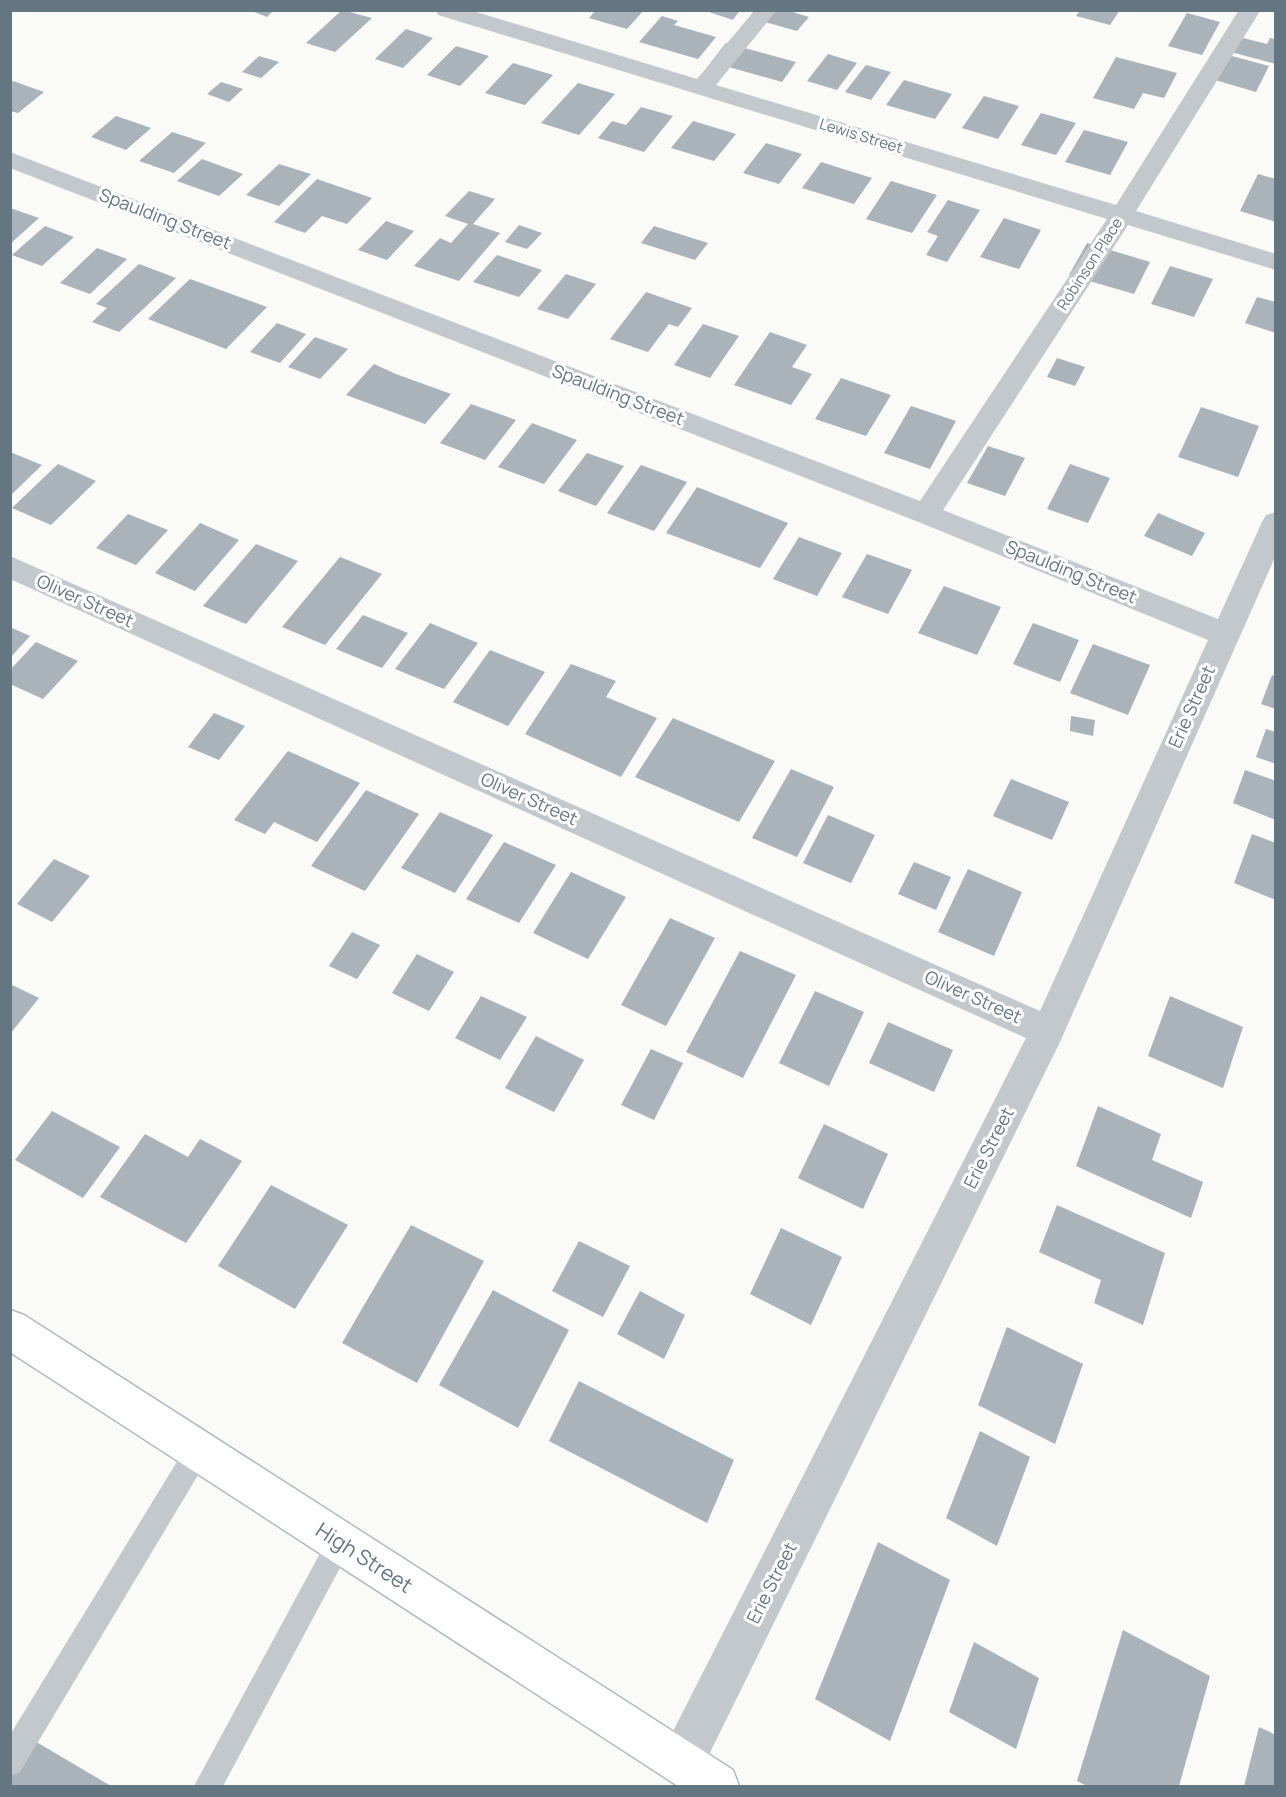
<svg xmlns="http://www.w3.org/2000/svg" width="1286" height="1797" font-family="Manrope,sans-serif">
	<rect width="100%" height="100%" fill="#fafaf8"/>
	<g fill="#aab3b9">
		<path d="M249 10H274L267 17Z"/>
		<path d="M342 10 372 18 335 52 306 43Z"/>
		<path d="M596 10H644L627 29 589 18Z"/>
		<path d="M703 10H740L733 20Z"/>
		<path d="M774 10H786L809 17 797 31 765 22Z"/>
		<path d="M1080 10H1120L1110 25 1076 16Z"/>
		<path d="M1187 13 1220 22 1202 55 1168 46Z"/>
		<path d="M662 16 678 21 674 25 716 37 698 59 639 42Z"/>
		<path d="M406 29 433 38 403 68 375 59Z"/>
		<path d="M1239 37 1267 44 1270 38 1276 39V64L1231 52Z"/>
		<path d="M726 43 796 62 782 82 711 62Z"/>
		<path d="M456 46 489 56 460 86 427 75Z"/>
		<path d="M828 54 857 63 837 90 807 81Z"/>
		<path d="M1228 55 1269 66 1256 92 1215 80Z"/>
		<path d="M259 56 279 62 261 78 242 72Z"/>
		<path d="M1116 57 1177 73 1164 98 1143 93 1134 109 1093 98Z"/>
		<path d="M513 63 553 75 525 105 485 93Z"/>
		<path d="M866 65 891 72 871 100 845 92Z"/>
		<path d="M904 80 952 94 935 119 886 105Z"/>
		<path d="M13 81 44 92 18 113 10 111V84Z"/>
		<path d="M221 82 243 89 229 102 207 94Z"/>
		<path d="M578 83 615 94 579 135 541 123Z"/>
		<path d="M984 96 1019 106 998 139 962 128Z"/>
		<path d="M641 107 673 116 644 152 598 138 612 121 626 125Z"/>
		<path d="M1041 113 1076 123 1056 155 1021 145Z"/>
		<path d="M116 116 151 128 126 150 91 137Z"/>
		<path d="M693 121 736 134 714 161 671 148Z"/>
		<path d="M1084 130 1128 142 1110 175 1065 162Z"/>
		<path d="M172 132 206 143 174 173 139 161Z"/>
		<path d="M766 143 802 154 779 184 743 173Z"/>
		<path d="M202 159 243 174 219 196 177 181Z"/>
		<path d="M821 162 872 178 854 204 802 188Z"/>
		<path d="M279 164 311 174 279 206 246 195Z"/>
		<path d="M1258 174 1276 179V222L1240 211Z"/>
		<path d="M317 179 372 198 347 224 322 216 305 233 274 222Z"/>
		<path d="M891 181 937 195 912 233 866 219Z"/>
		<path d="M469 191 495 199 473 224 500 233 459 281 414 266 440 238 451 243 468 224 445 216Z"/>
		<path d="M948 200 980 210 947 262 926 255 938 236 927 232Z"/>
		<path d="M10 208 39 218 10 244Z"/>
		<path d="M1004 218 1041 230 1019 269 980 257Z"/>
		<path d="M386 221 414 231 387 260 358 250Z"/>
		<path d="M519 225 542 233 527 249 505 242Z"/>
		<path d="M45 226 74 237 42 266 12 255Z"/>
		<path d="M654 226 708 243 695 260 641 243Z"/>
		<path d="M1087 243 1150 262 1134 294 1069 275Z"/>
		<path d="M97 248 127 259 90 294 60 283Z"/>
		<path d="M497 255 542 270 519 297 473 282Z"/>
		<path d="M139 264 176 278 119 332 92 322 107 308 96 304Z"/>
		<path d="M1170 266 1213 279 1194 317 1151 304Z"/>
		<path d="M566 274 596 284 568 319 537 309Z"/>
		<path d="M190 279 267 307 226 349 148 319Z"/>
		<path d="M646 292 692 308 678 327 669 324 648 352 610 339Z"/>
		<path d="M1257 297 1276 302V333L1245 323Z"/>
		<path d="M277 323 306 334 280 363 250 352Z"/>
		<path d="M703 324 739 336 710 378 674 365Z"/>
		<path d="M770 332 807 345 792 367 812 374 791 405 734 385Z"/>
		<path d="M315 337 348 349 320 379 288 367Z"/>
		<path d="M1057 358 1085 367 1075 386 1047 377Z"/>
		<path d="M374 364 396 374 451 394 425 424 346 395Z"/>
		<path d="M841 378 891 395 866 436 815 419Z"/>
		<path d="M471 404 516 420 485 460 440 443Z"/>
		<path d="M911 406 956 421 930 469 884 453Z"/>
		<path d="M1201 407 1259 426 1238 477 1178 457Z"/>
		<path d="M532 423 577 440 544 484 498 467Z"/>
		<path d="M988 446 1025 458 1005 496 967 483Z"/>
		<path d="M10 452 42 465 10 496Z"/>
		<path d="M587 453 624 466 596 506 558 491Z"/>
		<path d="M58 464 96 481 51 525 12 508Z"/>
		<path d="M1070 464 1110 478 1088 523 1047 509Z"/>
		<path d="M641 465 687 482 654 531 607 513Z"/>
		<path d="M697 487 788 523 760 568 666 533Z"/>
		<path d="M1158 513 1205 533 1192 556 1144 536Z"/>
		<path d="M128 514 168 530 136 565 96 548Z"/>
		<path d="M200 523 239 540 195 591 155 573Z"/>
		<path d="M799 537 842 553 817 596 773 579Z"/>
		<path d="M256 544 298 561 246 624 203 606Z"/>
		<path d="M867 554 912 570 888 614 842 597Z"/>
		<path d="M340 557 382 574 325 645 282 627Z"/>
		<path d="M944 586 1001 607 977 655 918 633Z"/>
		<path d="M363 615 408 633 382 668 336 649Z"/>
		<path d="M430 623 478 643 444 689 395 669Z"/>
		<path d="M1033 623 1079 640 1060 682 1013 664Z"/>
		<path d="M10 627 30 636 10 658Z"/>
		<path d="M36 642 78 661 43 699 10 684V670Z"/>
		<path d="M1093 644 1150 665 1128 715 1070 693Z"/>
		<path d="M490 650 545 672 508 726 453 702Z"/>
		<path d="M571 664 616 681 606 697 657 718 621 777 525 734Z"/>
		<path d="M1272 675 1276 677V709L1261 704Z"/>
		<path d="M214 713 245 726 219 760 188 747Z"/>
		<path d="M1071 716 1095 720 1093 736 1070 731Z"/>
		<path d="M673 718 775 761 739 822 635 777Z"/>
		<path d="M1266 729 1276 732V764L1256 757Z"/>
		<path d="M288 751 360 783 317 842 274 822 265 834 234 820Z"/>
		<path d="M791 769 834 787 797 857 752 838Z"/>
		<path d="M1245 770 1276 781V820L1233 803Z"/>
		<path d="M1011 779 1069 802 1052 840 993 816Z"/>
		<path d="M366 790 419 814 365 891 311 866Z"/>
		<path d="M440 812 493 835 455 893 401 868Z"/>
		<path d="M828 815 875 835 851 883 803 863Z"/>
		<path d="M1252 834 1276 843V900L1234 883Z"/>
		<path d="M504 842 556 865 519 923 466 899Z"/>
		<path d="M54 859 90 876 52 922 17 904Z"/>
		<path d="M914 862 951 877 936 910 898 894Z"/>
		<path d="M968 869 1022 892 994 956 938 932Z"/>
		<path d="M571 872 626 897 588 959 533 933Z"/>
		<path d="M670 918 715 938 666 1026 621 1005Z"/>
		<path d="M352 932 380 945 357 979 329 966Z"/>
		<path d="M740 951 796 975 743 1078 686 1052Z"/>
		<path d="M417 954 454 972 429 1011 392 993Z"/>
		<path d="M10 984 39 998 10 1034Z"/>
		<path d="M815 991 864 1012 829 1086 779 1063Z"/>
		<path d="M481 996 527 1017 500 1060 455 1038Z"/>
		<path d="M1170 996 1243 1027 1223 1088 1148 1056Z"/>
		<path d="M888 1022 953 1050 934 1092 869 1063Z"/>
		<path d="M536 1036 584 1060 554 1112 505 1088Z"/>
		<path d="M651 1049 683 1063 654 1120 621 1105Z"/>
		<path d="M1098 1106 1161 1134 1152 1160 1203 1182 1191 1218 1076 1166Z"/>
		<path d="M52 1111 120 1147 83 1198 15 1160Z"/>
		<path d="M824 1124 888 1154 863 1209 798 1178Z"/>
		<path d="M145 1134 188 1157 200 1139 242 1161 186 1243 100 1197Z"/>
		<path d="M271 1185 348 1225 295 1309 218 1266Z"/>
		<path d="M1057 1205 1165 1253 1143 1325 1094 1303 1101 1280 1039 1252Z"/>
		<path d="M411 1225 484 1261 417 1383 342 1343Z"/>
		<path d="M781 1228 842 1257 811 1325 750 1294Z"/>
		<path d="M579 1241 630 1266 603 1317 552 1291Z"/>
		<path d="M493 1290 569 1330 518 1428 439 1385Z"/>
		<path d="M640 1291 685 1315 664 1359 617 1334Z"/>
		<path d="M1007 1327 1083 1364 1055 1444 978 1405Z"/>
		<path d="M579 1381 734 1460 707 1523 549 1441Z"/>
		<path d="M980 1431 1030 1457 997 1546 946 1518Z"/>
		<path d="M878 1542 950 1580 890 1741 815 1699Z"/>
		<path d="M1123 1630 1210 1676 1179 1786H1087L1077 1781Z"/>
		<path d="M974 1642 1039 1678 1016 1749 949 1712Z"/>
		<path d="M1259 1727 1276 1735V1786H1244Z"/>
		<path d="M33 1740 111 1786H10V1778Z"/>
	</g>
	<g fill="none" stroke-linecap="round" stroke-linejoin="round">
		<g stroke="#b3babf" stroke-width="3">
			<path id="secondary" d="M10 1310 24 1315 733 1770 739 1786H678L10 1352Z"/>
		</g>
		<g fill="#c3c8cc" fill-rule="evenodd">
			<path d="M198 1438 207 1442 211 1451 207 1460 20 1772 10 1776V1735L189 1442Z"/>
			<path d="M340 1529 349 1533 353 1542 349 1551 223 1786H194L331 1533Z"/>
		</g>
		<path fill="#c3c8cc" fill-rule="evenodd" d="M436 10H470L697 79 755 10H777L716 85 1116 205 1239 10 1260 11 1136 211 1276 254V270L1128 225 943 510 1218 619 1262 522 1266 515 1276 512V555L1060 1042 697 1779 681 1785 665 1779 659 1763 665 1747 1026 1038 10 579V556L1040 1011 1208 640 916 521 10 168V152L920 501 1107 219 438 15Z"/>
		<use href="#secondary" fill="#fff" fill-rule="evenodd"/>
	</g>
	<g text-anchor="middle" stroke-width="6" stroke-linejoin="round" paint-order="stroke">
		<g font-size="15" fill="#657683" stroke="#fff">
			<text transform="translate(861 136) rotate(17)" y="5">Lewis Street</text>
			<text transform="translate(1090 264) rotate(-57)" y="5">Robinson Place</text>
		</g>
		<g font-size="18" fill="#657683" stroke="#fff">
			<text transform="translate(165 219) rotate(21)" y="6">Spaulding Street</text>
			<text transform="translate(618 395) rotate(21)" y="6">Spaulding Street</text>
			<text transform="translate(1071 572) rotate(22)" y="6">Spaulding Street</text>
			<text transform="translate(85 601) rotate(24)" y="6">Oliver Street</text>
			<text transform="translate(1192 707) rotate(-66)" y="6">Erie Street</text>
			<text transform="translate(529 799) rotate(24)" y="6">Oliver Street</text>
			<text transform="translate(973 997) rotate(24)" y="6">Oliver Street</text>
			<text transform="translate(989 1148) rotate(-63)" y="6">Erie Street</text>
			<text transform="translate(772 1583) rotate(-63)" y="6">Erie Street</text>
		</g>
		<g font-size="21" fill="#657683" stroke="#fff">
			<text transform="translate(364 1558) rotate(33)" y="7">High Street</text>
		</g>
	</g>
	<rect width="1286" height="1797" fill="none" stroke="#657683" stroke-width="24"/>
</svg>
